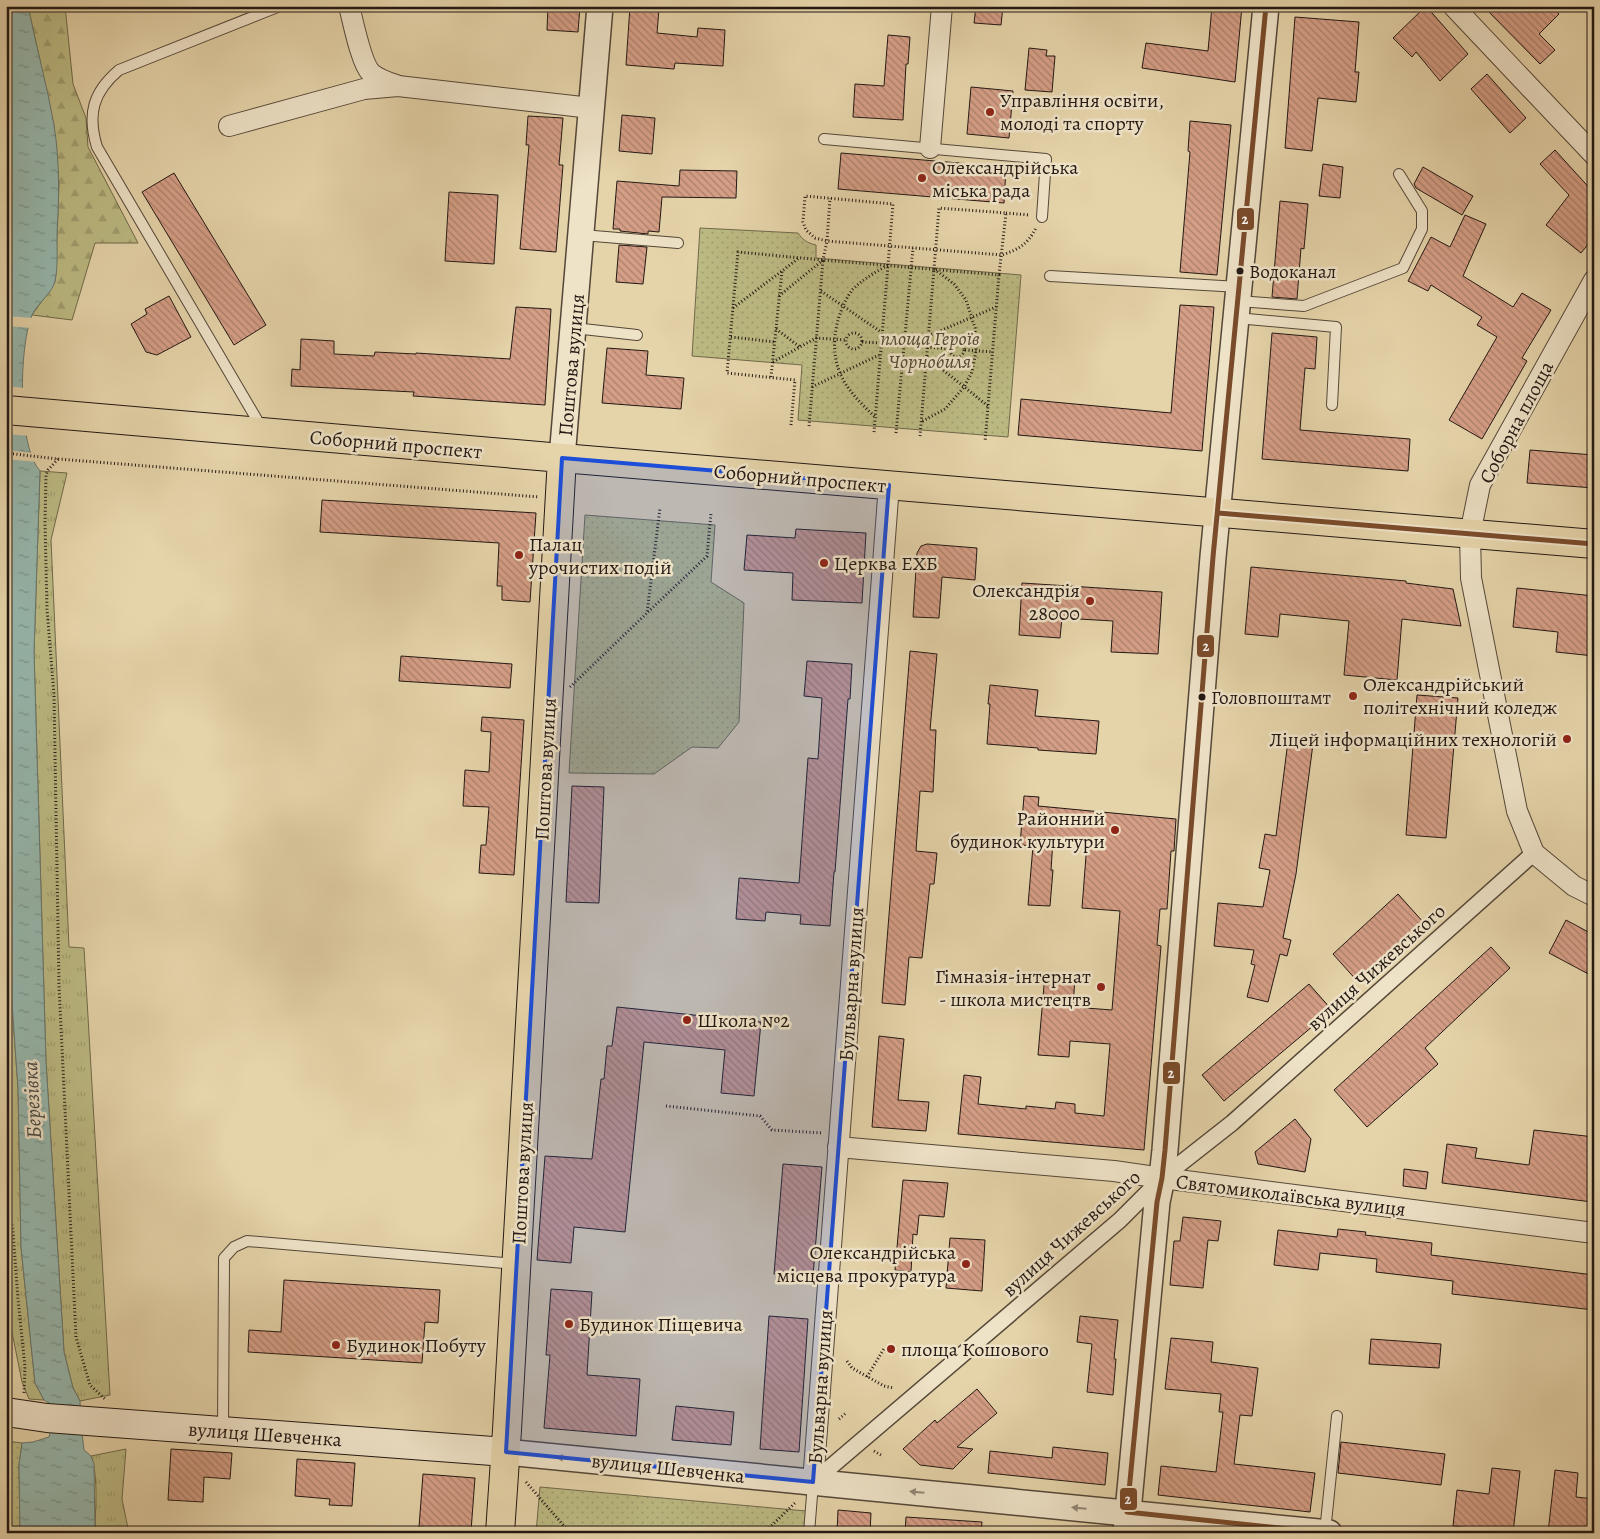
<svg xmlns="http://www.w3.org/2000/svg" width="1600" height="1539" font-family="Alegreya,serif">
	<defs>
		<pattern id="grass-tufts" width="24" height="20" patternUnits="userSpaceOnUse" patternTransform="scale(1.25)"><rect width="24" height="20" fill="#bcba83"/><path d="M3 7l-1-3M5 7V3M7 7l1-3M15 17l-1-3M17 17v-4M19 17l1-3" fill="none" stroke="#a19f70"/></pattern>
		<pattern id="forest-firs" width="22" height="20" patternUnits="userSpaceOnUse" patternTransform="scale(1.25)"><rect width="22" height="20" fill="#bcba83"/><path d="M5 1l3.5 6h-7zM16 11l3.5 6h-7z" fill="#a19f70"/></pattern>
		<pattern id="park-dots" width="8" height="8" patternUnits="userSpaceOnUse" patternTransform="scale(1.25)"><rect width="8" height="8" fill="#bcba83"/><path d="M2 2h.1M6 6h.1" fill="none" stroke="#a19f70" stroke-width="1.8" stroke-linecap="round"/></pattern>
		<pattern id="water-ripples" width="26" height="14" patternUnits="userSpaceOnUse" patternTransform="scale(1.25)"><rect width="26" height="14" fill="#96b7ad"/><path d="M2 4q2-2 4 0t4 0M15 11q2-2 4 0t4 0" fill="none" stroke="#7a948c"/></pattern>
		<pattern id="building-back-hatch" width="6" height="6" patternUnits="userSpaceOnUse" patternTransform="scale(1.25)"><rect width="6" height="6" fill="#d59e86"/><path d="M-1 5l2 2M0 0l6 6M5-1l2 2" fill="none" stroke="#ac806c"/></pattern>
	</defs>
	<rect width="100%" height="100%" fill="#e5d3a9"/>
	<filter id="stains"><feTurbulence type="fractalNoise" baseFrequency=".004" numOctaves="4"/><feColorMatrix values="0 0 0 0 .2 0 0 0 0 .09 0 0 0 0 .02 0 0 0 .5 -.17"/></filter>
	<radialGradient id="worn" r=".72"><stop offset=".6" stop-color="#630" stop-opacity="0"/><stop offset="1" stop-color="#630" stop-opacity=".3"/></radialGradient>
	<g fill="url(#grass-tufts)" stroke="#70694b">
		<path d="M40 471 67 473 51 540 69 947 84 948 110 1395 80 1401 73 1388 64 1352 46 1062 34 652Z"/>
		<path d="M6 919 18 1088 21 1247 35 1383 44 1400 29 1399 22 1382 6 1302Z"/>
		<path d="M126 1449 122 1499 129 1533H95C95 1510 99 1478 91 1456Z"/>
	</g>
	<path fill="url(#forest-firs)" stroke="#70694b" d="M28 6H65L73 84 86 118 88 147 138 243H95L72 320 32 315 55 282 59 185 54 126Z"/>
	<g fill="url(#park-dots)" stroke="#70694b">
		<path d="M700 228 798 233C803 240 807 243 816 245V258L1021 275 1008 437 798 420 802 365 692 356Z"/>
		<path d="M585 515 715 525 711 582 744 603 739 722 718 748 692 747 654 774 569 773Z"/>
		<path d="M6 1441 22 1443 19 1465 20 1533H6Z"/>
		<path d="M540 1487 806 1511 804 1533H536Z"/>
	</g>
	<path fill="url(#water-ripples)" stroke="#68776f" d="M6 6H28C36 46 47 85 54 125 60 162 59 198 57 235 57 248 58 269 55 281 53 292 37 304 32 315 19 346 17 446 40 471L34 652 46 1062 64 1352 73 1388 80 1401 81 1424 84 1450 91 1456 94 1464 95 1533H20L19 1465 22 1443 33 1442 49 1437C52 1425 55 1414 49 1403L44 1400 35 1383 21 1247 18 1088 6 919Z"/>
	<g fill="#e5d3a9">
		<path d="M6 316 34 318 31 328 6 326Z"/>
		<path d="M6 386 25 388 24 399 30 436 6 434Z"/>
		<path d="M6 450 34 453 37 462 6 459Z"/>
	</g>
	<g fill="url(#building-back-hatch)" stroke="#231813">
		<path d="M548 6H580L578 32 547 30Z"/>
		<path d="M630 6 659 9 657 33 697 37 698 28 725 30 723 66 675 63 674 69 626 65Z"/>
		<path d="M976 6H1003L1001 25 974 23Z"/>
		<path d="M1212 6H1242L1235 82 1142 68 1146 43 1208 51Z"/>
		<path d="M1426 6 1468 54 1440 81 1416 52 1412 57 1393 38Z"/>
		<path d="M1483 6H1551L1559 14 1539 34 1555 50 1540 64Z"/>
		<path d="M1295 17 1359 22 1355 72H1359L1356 102 1318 98 1312 151 1285 148Z"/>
		<path d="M888 35 910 37 908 64H906L903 120 853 117 855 84 884 86Z"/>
		<path d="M1029 48 1047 50 1046 56H1055L1052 92 1025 90Z"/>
		<path d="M1487 74 1526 118 1510 133 1471 89Z"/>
		<path d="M971 87 1013 91 1009 138 967 134Z"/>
		<path d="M622 115 655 118 652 154 619 151Z"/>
		<path d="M528 116 563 118 559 165H563L556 252 520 249 529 145H526Z"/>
		<path d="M1190 121 1231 125 1217 275 1180 272 1190 152 1188 151Z"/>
		<path d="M1555 150 1594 193V237L1581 253 1546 225 1569 195 1540 164Z"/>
		<path d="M841 153 1006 167 1004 203 838 189Z"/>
		<path d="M1323 164 1343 167 1340 198 1319 196Z"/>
		<path d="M1423 167 1473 196 1462 215 1416 188 1414 184Z"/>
		<path d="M680 170 737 171 736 198 662 197 659 232 648 231V234L620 231V229H613L617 181 679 186Z"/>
		<path d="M174 173 266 325 234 345 142 192Z"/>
		<path d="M449 192 498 195 494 264 445 261Z"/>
		<path d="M1280 201 1308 204 1304 249 1301 248 1297 299 1272 297Z"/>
		<path d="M1465 215 1486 224 1463 276 1513 307 1522 293 1551 310 1522 358 1527 361 1482 439 1449 420 1497 337 1477 325 1482 317 1431 285 1428 291 1408 281 1431 237 1450 247Z"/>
		<path d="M619 245 647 247 643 284 616 282Z"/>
		<path d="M169 296 191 337 157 355 146 352 131 324 147 314 145 309Z"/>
		<path d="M1180 305 1214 307 1202 451 1018 435 1021 399 1171 413Z"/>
		<path d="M516 307 551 309 545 405 413 396 414 392 291 386 292 369 300 370 301 339 334 341V354L374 356 375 352 416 354V353L510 359Z"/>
		<path d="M1272 333 1317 337 1315 369 1305 368 1300 430 1410 439 1408 471 1262 459Z"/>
		<path d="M607 348 648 351 646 375 684 378 681 409 602 403Z"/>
		<path d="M1530 450 1594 455V488L1527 483Z"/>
		<path d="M322 500 536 513 530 602 502 600V586H497L499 543 320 532Z"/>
		<path d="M796 529 866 533 862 603 792 600 793 573 744 570 747 535 795 538Z"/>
		<path d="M927 544 977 548 975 580 942 577 939 618 913 617 917 553 921 546Z"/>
		<path d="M1251 567 1406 581V583L1453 589 1461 626 1402 619 1397 680 1344 675 1349 621 1280 614 1278 637 1245 634Z"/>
		<path d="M1022 583 1162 592 1158 654 1111 652 1113 621 1062 618 1060 638 1019 635Z"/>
		<path d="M1517 588 1594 596V656L1556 652 1558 632 1513 627Z"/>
		<path d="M910 651 937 654 930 730H936L933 792 920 791 916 851 937 853 934 884H930L922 958 909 957 905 1005 882 1003Z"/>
		<path d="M401 656 512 664 510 688 399 681Z"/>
		<path d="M807 661 852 664 850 699H848L835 872H834L830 926 800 924 801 915 766 912 765 921 736 919 739 878 799 883 808 758 818 759 822 698 804 696Z"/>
		<path d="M990 685 1038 690 1035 716 1099 721 1096 754 1038 750V748L987 744 990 704H988Z"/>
		<path d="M1417 695 1458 698 1446 838 1406 835Z"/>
		<path d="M482 717 524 720 514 875 479 873 481 845H486L489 807 463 806 465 770 489 772 491 732 481 731Z"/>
		<path d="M1288 741 1313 744 1296 874 1283 938 1291 940 1287 956 1280 954 1268 1002 1247 997 1255 965 1251 964 1254 950 1214 946 1218 903 1263 907 1270 870 1259 868 1265 834 1276 836Z"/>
		<path d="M572 786 604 787 599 903 566 902Z"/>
		<path d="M1024 796 1039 797 1038 806 1176 819 1174 851H1171L1167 909H1160L1157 945 1161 946 1144 1150 958 1134 964 1075 981 1077 978 1104 1026 1109V1106L1055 1109 1056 1102 1075 1104V1113L1104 1116 1110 1044 1070 1041 1069 1057 1038 1055 1045 974 1075 977 1073 1007 1112 1010 1120 911 1082 908 1087 843 1053 840 1051 870H1053L1050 906 1028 905 1033 846 1020 845Z"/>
		<path d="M1398 894 1424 923 1359 983 1333 954Z"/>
		<path d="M1566 920 1594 935V977L1549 953Z"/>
		<path d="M1491 947 1510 968 1425 1048 1438 1064 1367 1127 1334 1090Z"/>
		<path d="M1309 984 1332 1010 1224 1101 1202 1075Z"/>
		<path d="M617 1007 761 1022 754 1096 721 1093 725 1050 644 1042 625 1232 574 1227 571 1263 537 1260 545 1156 592 1159 601 1079H604L607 1046H612Z"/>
		<path d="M879 1036 904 1039 898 1100 929 1102 926 1131 872 1127Z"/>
		<path d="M1295 1119 1311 1139 1305 1172 1258 1164 1255 1152Z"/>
		<path d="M1534 1130 1594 1137V1191L1592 1202 1442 1183 1447 1144 1477 1148 1475 1158 1529 1165Z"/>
		<path d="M783 1164 822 1167 813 1276 774 1274Z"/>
		<path d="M1404 1169 1428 1172 1426 1189 1403 1186Z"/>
		<path d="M903 1180 948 1183 944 1217 919 1215 917 1235 913 1234 911 1272 895 1270Z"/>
		<path d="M1183 1217 1221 1221 1218 1241 1208 1240 1203 1288 1170 1285 1174 1241H1180Z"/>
		<path d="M1338 1229 1366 1232 1365 1235 1432 1243 1431 1255 1594 1275V1310L1452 1294 1453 1281 1376 1272 1377 1259 1320 1253 1318 1270 1274 1265 1278 1230 1337 1237Z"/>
		<path d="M950 1238 985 1240 982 1291 946 1288Z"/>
		<path d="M284 1280 440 1290 438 1323 425 1322 422 1363 248 1352 249 1330 281 1332Z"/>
		<path d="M551 1289 592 1292 587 1375 640 1379 636 1436 544 1428 550 1355H546Z"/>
		<path d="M769 1316 808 1319 799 1452 760 1449Z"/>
		<path d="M1080 1316 1118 1320 1114 1359H1116L1113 1395 1087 1392 1092 1344 1077 1342Z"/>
		<path d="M1171 1338 1213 1342 1211 1362 1258 1368 1252 1416 1240 1415 1234 1464 1315 1473 1310 1512 1158 1495 1161 1466 1216 1472 1223 1412H1219L1221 1394 1165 1389Z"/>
		<path d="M1371 1339 1441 1344 1439 1368 1369 1364Z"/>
		<path d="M977 1389 997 1413 957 1447 973 1449 953 1469 920 1465 903 1449 935 1420 937 1423Z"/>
		<path d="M676 1406 734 1412 731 1445 672 1440Z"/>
		<path d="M1341 1442 1445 1454 1441 1485 1338 1473Z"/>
		<path d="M1053 1447 1108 1453 1105 1485 988 1473 990 1451 1052 1458Z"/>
		<path d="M171 1449 232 1453 230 1479 204 1477 203 1502 168 1500Z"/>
		<path d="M297 1459 355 1463 352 1506 329 1505 330 1499 295 1496Z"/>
		<path d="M1492 1468 1520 1471 1513 1533 1453 1526 1457 1490 1489 1494Z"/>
		<path d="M1555 1470 1578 1473 1576 1497 1594 1499V1533H1548Z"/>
		<path d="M423 1474 475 1478 471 1531 419 1527Z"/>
		<path d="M838 1510 871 1513 870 1533H837Z"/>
		<path d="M906 1517 982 1522 981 1533H905Z"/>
	</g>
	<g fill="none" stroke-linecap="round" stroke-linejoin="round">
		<g stroke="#544738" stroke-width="12">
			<g id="service">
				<path d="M824 139 1046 159 1042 217"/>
				<path d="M582 235 678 243"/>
				<path d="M1050 276 1239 287"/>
				<path d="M1238 301 1304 306 1403 268 1422 229V211L1399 174"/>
				<path d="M1237 318 1336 327 1332 405"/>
				<path d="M574 328 637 335"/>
				<path d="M263 430 97 147C87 114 93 92 119 70L280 6"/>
				<path d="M223 1430 224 1258 234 1247 247 1241 515 1264"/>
				<path d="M1325 1532 1337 1416"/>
				<path d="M809 1533 813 1483"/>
			</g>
		</g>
		<g stroke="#544738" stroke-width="18">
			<path id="pedestrian" d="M813 1482 1120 1220 1162 1178 1232 1123 1534 853"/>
		</g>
		<g stroke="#544738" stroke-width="22">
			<g id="minor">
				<path d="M349 6C353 21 361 63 371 73 378 79 387 82 396 85"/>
				<path d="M1453 6 1594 155"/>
				<path d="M229 126 364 89 398 86 591 108"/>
				<path d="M930 148 942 6"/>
				<path d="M1594 280 1480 485 1470 534 1471 578 1517 811 1534 853 1574 886 1594 896"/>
				<path d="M838 1147 1114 1171 1162 1178 1594 1233"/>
				<path d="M813 1482 889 485"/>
			</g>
		</g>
		<g stroke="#544738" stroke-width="28">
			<g id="tertiary">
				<path d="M562 458 600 6"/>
				<path d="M506 1452 1329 1533"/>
				<path d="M1126 1533 1157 1202 1162 1178 1165 1150 1213 557 1266 6"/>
			</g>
		</g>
		<g stroke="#231813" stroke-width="30">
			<path id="secondary" d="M6 1412 47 1418 506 1452"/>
		</g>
		<g stroke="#231813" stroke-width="30">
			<path id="primary" d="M562 458 1594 544"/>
		</g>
		<g stroke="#231813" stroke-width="30">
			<path id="trunk" d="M6 410 562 458 507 1430 500 1533"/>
		</g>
		<g stroke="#231813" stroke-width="3" stroke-dasharray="1 2.5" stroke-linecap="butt">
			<path d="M1006 213 1029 215"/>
			<path d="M888 265 893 204 805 196 803 222 806 230 815 238 827 241 1002 255C1019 249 1027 245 1036 228"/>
			<path d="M934 269 939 208 1006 213 999 275"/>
			<path d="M821 291 881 332"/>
			<path d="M779 296 823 260 827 241 830 198"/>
			<path d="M733 308 799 258"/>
			<path d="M776 329 800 347"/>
			<circle cx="854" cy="341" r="8"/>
			<path d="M928 336 996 307"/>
			<path d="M731 337 775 342"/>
			<path d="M862 342 881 343"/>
			<circle cx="957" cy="350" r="7"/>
			<path d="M927 347 950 349"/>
			<path d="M965 350 993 352"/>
			<path d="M927 357 988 406"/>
			<path d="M773 362 816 338 846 340"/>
			<path d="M771 377 782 271"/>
			<path d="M812 387 879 355"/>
			<path d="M791 425 795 380 727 373 738 252 823 260"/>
			<path d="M809 426 823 260 999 275 985 442"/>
			<path d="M874 432 888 265C876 272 863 279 853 289 845 299 840 312 837 324 828 367 845 389 875 417"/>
			<path d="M896 433 913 248"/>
			<path d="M920 436 934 269 954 284 966 300 975 328 976 351 972 372 964 387 945 409 921 422"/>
			<path d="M6 453 58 459 539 497"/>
			<path d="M58 459 48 470 46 475 45 523 47 609 54 695 59 986 76 1337 90 1385 106 1400"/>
			<path d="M648 612 707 556 711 513"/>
			<path d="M570 687 647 613 660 508"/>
			<path d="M6 1007 10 1041 6 1116"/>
			<path d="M666 1106 760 1116 772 1130 823 1133"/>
			<path d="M6 1190 13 1232 18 1299 25 1367 24 1393"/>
			<path d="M847 1361 852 1368 884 1386 894 1388"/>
			<path d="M867 1377 885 1347"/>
			<path d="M839 1419 846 1413"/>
			<path d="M874 1451 881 1455"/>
			<path d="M526 1482 570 1533"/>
			<path d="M764 1533 796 1502"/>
		</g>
		<use href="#service" stroke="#eee2c7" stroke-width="10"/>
		<use href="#pedestrian" stroke="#eee2c7" stroke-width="15"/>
		<use href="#minor" stroke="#eee2c7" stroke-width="20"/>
		<use href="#tertiary" stroke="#eee2c7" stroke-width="25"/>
		<use href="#secondary" stroke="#eee2c7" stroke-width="28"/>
		<use href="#primary" stroke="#e5d3a9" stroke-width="28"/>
		<use href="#trunk" stroke="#e5d3a9" stroke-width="28"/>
		<g stroke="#eee2c7" stroke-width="9">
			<g id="bus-1">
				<path d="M1266 6 1213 557 1165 1150 1162 1178 1157 1202 1127 1512 1327 1533"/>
				<path d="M1218 513 1594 544"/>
			</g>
		</g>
		<use href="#bus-1" stroke="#7a4b2a" stroke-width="5"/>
	</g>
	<defs><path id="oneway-solid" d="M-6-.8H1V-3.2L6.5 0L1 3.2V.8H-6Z" transform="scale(1.25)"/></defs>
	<g fill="#938776">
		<use href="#oneway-solid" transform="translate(564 1458) rotate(-174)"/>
		<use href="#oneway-solid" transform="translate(917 1492) rotate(-175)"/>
		<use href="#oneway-solid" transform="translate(1079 1508) rotate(-175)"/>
	</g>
	<path fill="#1d4ed8" fill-opacity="0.2" stroke="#1d4ed8" stroke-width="4" stroke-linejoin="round" d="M562 458 889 485 813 1482 506 1452Z"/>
	<g fill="#8f2418" stroke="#eee2c7" stroke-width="2">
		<circle cx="990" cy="112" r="5"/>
		<circle cx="922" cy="178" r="5"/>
		<circle cx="519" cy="555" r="5"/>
		<circle cx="824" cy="563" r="5"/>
		<circle cx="1090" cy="601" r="5"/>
		<circle cx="1353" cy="696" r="5"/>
		<circle cx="1567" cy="739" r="5"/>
		<circle cx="1115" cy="830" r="5"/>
		<circle cx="1101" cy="987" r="5"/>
		<circle cx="687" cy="1020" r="5"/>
		<circle cx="966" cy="1264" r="5"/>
		<circle cx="569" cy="1324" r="5"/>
		<circle cx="336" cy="1345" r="5"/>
		<circle cx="891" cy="1349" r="5"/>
	</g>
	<g fill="#231813" stroke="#eee2c7" stroke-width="2">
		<circle cx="1240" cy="271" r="4.5"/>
		<circle cx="1202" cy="697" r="4.5"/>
	</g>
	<g text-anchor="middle" stroke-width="5" stroke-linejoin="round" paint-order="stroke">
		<g font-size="19" fill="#231813" stroke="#eee2c7" text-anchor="start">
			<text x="1249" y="278">Водоканал</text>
			<text x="1211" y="704">Головпоштамт</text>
		</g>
		<g font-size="20" fill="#231813" stroke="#eee2c7" text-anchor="start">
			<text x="1000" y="107">Управління освіти,<tspan x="1000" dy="23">молоді та спорту</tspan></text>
			<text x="932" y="174">Олександрійська<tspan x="932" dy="23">міська рада</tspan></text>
			<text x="529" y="551">Палац<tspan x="529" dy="23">урочистих подій</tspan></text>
			<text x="834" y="570">Церква ЕХБ</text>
			<text x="1080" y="597" text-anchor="end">Олександрія<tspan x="1080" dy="23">28000</tspan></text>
			<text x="1363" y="691">Олександрійський<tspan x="1363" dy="23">політехнічний коледж</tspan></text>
			<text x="1557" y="746" text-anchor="end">Ліцей інформаційних технологій</text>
			<text x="1105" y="825" text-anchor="end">Районний<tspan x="1105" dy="23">будинок культури</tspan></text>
			<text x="1091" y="983" text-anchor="end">Гімназія-інтернат<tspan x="1091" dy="23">- школа мистецтв</tspan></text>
			<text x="697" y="1027">Школа №2</text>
			<text x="956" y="1259" text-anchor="end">Олександрійська<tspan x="956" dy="23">місцева прокуратура</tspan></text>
			<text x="579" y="1331">Будинок Піщевича</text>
			<text x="346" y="1352">Будинок Побуту</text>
			<text x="901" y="1356">площа Кошового</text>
		</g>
		<g font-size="20" font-style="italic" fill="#514935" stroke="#eee2c7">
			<text x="930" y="345">площа Героїв<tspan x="930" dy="23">Чорнобиля</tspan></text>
		</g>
		<g font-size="20" fill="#231813" stroke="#eee2c7">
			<text transform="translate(571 365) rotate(-85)" y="7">Поштова вулиця</text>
			<text transform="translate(1516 422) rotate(-62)" y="7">Соборна площа</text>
			<text transform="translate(396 444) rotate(5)" y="7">Соборний проспект</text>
			<text transform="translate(800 478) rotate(5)" y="7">Соборний проспект</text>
			<text transform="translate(545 769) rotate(-87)" y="7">Поштова вулиця</text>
			<text transform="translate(1376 967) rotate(-42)" y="7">вулиця Чижевського</text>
			<text transform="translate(851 984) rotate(-86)" y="7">Бульварна вулиця</text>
			<text transform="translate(522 1173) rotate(-87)" y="7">Поштова вулиця</text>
			<text transform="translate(1291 1195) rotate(7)" y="7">Святомиколаївська вулиця</text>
			<text transform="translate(1071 1233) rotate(-42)" y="7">вулиця Чижевського</text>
			<text transform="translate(820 1387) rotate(-86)" y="7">Бульварна вулиця</text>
			<text transform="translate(265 1434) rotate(4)" y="7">вулиця Шевченка</text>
			<text transform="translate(668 1468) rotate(6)" y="7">вулиця Шевченка</text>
		</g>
		<g font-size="21" font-style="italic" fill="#464841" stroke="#eee2c7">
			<text transform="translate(32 1100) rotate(-93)" y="7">Березівка</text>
		</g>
	</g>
	<g stroke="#eee2c7" stroke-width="2">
		<rect x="1236" y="207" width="19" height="24" rx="5" fill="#7a4b2a"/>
		<rect x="1196" y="634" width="19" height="24" rx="5" fill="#7a4b2a"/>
		<rect x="1162" y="1061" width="19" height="24" rx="5" fill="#7a4b2a"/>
		<rect x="1119" y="1487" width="19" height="24" rx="5" fill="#7a4b2a"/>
	</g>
	<g font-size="14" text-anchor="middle" font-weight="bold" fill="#fff">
		<text x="1245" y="224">2</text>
		<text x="1206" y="651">2</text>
		<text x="1171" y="1078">2</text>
		<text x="1128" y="1504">2</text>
	</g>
	<rect width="1600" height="1539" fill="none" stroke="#e5d3a9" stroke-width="25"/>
	<rect x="8" y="8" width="1585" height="1524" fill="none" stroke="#231813" stroke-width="2.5"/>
	<rect x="12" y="12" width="1575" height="1514" fill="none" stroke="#231813"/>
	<rect width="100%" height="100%" filter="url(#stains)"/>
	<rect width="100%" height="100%" fill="url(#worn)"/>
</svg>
